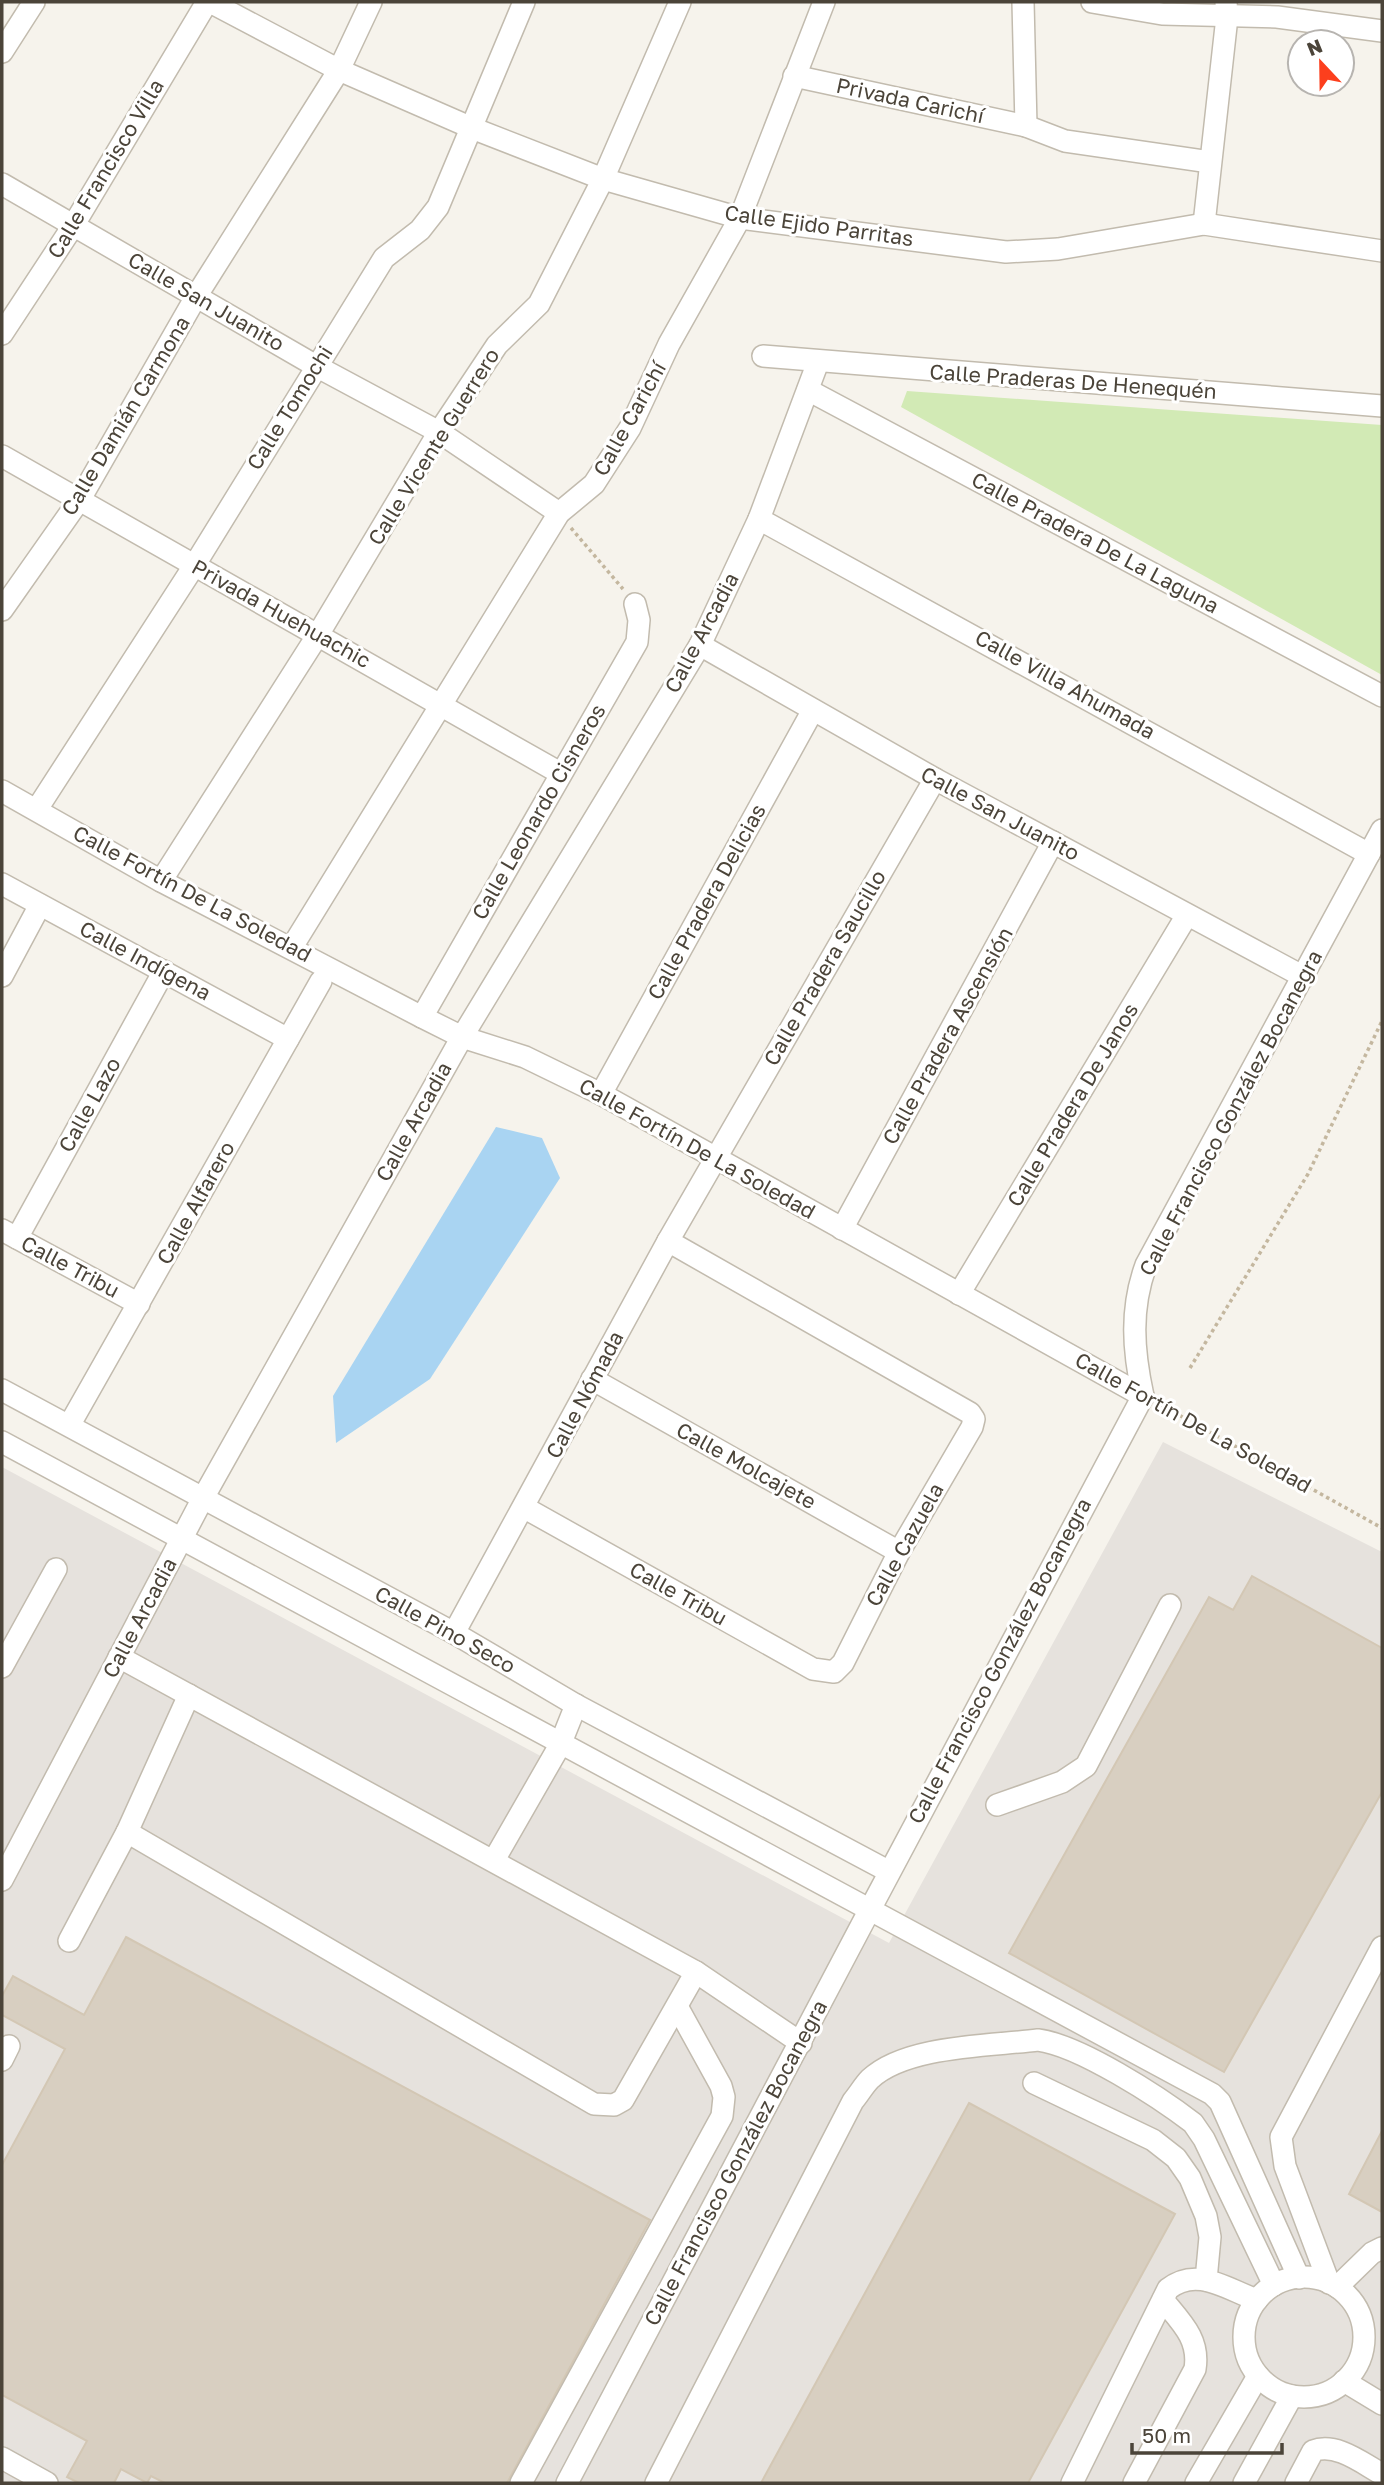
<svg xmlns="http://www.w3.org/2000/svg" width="1384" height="2485" font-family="'Golos Text',sans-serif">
	<rect width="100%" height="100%" fill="#f6f3ec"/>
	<path fill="#e6e2dd" d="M1163 1442 1382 1552V2483H2V1467L889 1943Z"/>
	<path fill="#d2eab5" d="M907 391 1382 425V675L901 407Z"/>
	<path fill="#a9d4f2" d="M496 1127 542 1138 560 1178 430 1379 336 1443 333 1396Z"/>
	<g fill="#d8cfc1" stroke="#d3c7b4" stroke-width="2">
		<path d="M1252 1576 1382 1648V1792L1224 2072 1009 1953 1209 1597 1233 1610Z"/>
		<path d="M126 1937 650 2220 507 2483H165L151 2476 147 2483 121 2469 114 2483H79L67 2477 87 2441 2 2395V2165L65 2049 2 2015V1996L13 1976 84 2015Z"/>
		<path d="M969 2103 1175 2214 1028 2483H761Z"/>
		<path d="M1382 2131V2212L1349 2194Z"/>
	</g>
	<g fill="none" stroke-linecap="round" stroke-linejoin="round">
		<g stroke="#c2bbae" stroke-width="24">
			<g id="minor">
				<path d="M210 2 339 70 472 128 603 179 740 218 1006 252 1058 249 1204 224 1382 251"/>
				<path d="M1023 2 1026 126"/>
				<path d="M1092 2 1162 14 1277 17 1382 31"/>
				<path d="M2 52 34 2"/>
				<path d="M794 76 1026 126 1065 141 1210 162"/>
				<path d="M2 184 316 366 439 432 559 513"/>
				<path d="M1204 224 1227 17 1226 2"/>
				<path d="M2 334 73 226 207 2"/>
				<path d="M763 356 1382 406"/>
				<path d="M808 390 1382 696"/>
				<path d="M2 456 560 773"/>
				<path d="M759 519 1369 854"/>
				<path d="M2 610 80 499 197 295 339 70 371 2"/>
				<path d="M700 645 935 779 1304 977"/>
				<path d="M2 791 161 881 422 1017 462 1037 525 1057 601 1094 1143 1396"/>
				<path d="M37 809 194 566 384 258 420 230 438 207 524 2"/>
				<path d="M161 881 319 633 439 432 497 345 539 304 603 179 680 2"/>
				<path d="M2 884 288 1039"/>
				<path d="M292 947 559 513 594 484 630 428 669 344 740 218 824 2"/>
				<path d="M2 976 40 905"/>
				<path d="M422 1017 637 642 639 620 635 604"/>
				<path d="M601 1094 813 710"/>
				<path d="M842 1229 1053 842"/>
				<path d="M2 1230 139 1304"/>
				<path d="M17 1238 164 971"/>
				<path d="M959 1294 1187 915"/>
				<path d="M592 1379 899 1552"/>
				<path d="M2 1390 454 1633 576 1705 888 1871"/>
				<path d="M70 1424 321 981"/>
				<path d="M2 1442 1212 2094 1220 2102 1299 2278"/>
				<path d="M525 1508 813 1669 834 1672 843 1663 899 1552 972 1427 974 1419 970 1413 668 1241"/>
				<path d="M454 1633 668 1241 935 779"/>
				<path d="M119 1657 696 1972 801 2043"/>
				<path d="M2 1667 56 1569"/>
				<path d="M189 1695 127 1832 594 2104 614 2105 623 2100 696 1972"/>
				<path d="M997 1805 1062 1782 1086 1766 1170 1605"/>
				<path d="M494 1860 560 1745 576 1705"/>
				<path d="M2 1880 203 1498 462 1037 700 645 759 519 818 362"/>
				<path d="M69 1941 127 1832"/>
				<path d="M2 2060 9 2046"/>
				<path d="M1034 2083 1153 2140 1176 2158 1190 2178 1206 2216 1210 2237 1206 2280"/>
				<circle cx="1304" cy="2337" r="60"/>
				<path d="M1329 2283 1285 2166 1281 2137 1382 1947"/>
				<path d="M1337 2287 1372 2253 1382 2248"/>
				<path d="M1344 2381 1382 2404"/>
				<path d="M2 2458 47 2483"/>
				<path d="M521 2483 722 2116 724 2097 721 2086 678 2008"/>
				<path d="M567 2483C759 2121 949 1757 1143 1396 1133 1350 1130 1309 1146 1265L1382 830"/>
				<path d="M656 2483 853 2101C859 2094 864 2085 870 2079 906 2045 991 2046 1038 2040 1079 2045 1159 2097 1193 2123L1204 2139 1274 2285"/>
				<path d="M1072 2483 1168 2289C1197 2266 1226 2289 1257 2300"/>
				<path d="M1134 2483 1195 2369C1200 2339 1181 2322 1163 2300"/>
				<path d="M1196 2483 1258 2376"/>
				<path d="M1244 2483 1292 2396"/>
				<path d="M1296 2483 1313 2451C1336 2442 1362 2463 1382 2474"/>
			</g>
		</g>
		<g stroke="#c4b79f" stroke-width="3.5" stroke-dasharray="3.5 3.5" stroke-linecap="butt">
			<path d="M571 528 623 589"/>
			<path d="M1190 1368 1308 1174 1382 1021"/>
			<path d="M1161 1405 1382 1528"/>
		</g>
		<use href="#minor" stroke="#fff" stroke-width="21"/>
	</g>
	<g text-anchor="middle" stroke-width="6" stroke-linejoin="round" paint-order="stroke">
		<g font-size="21" fill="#4b4439" stroke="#fff">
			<text transform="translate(910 101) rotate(12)" y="7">Privada Carichí</text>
			<text transform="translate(106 169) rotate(-59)" y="7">Calle Francisco Villa</text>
			<text transform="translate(819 226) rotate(8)" y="7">Calle Ejido Parritas</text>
			<text transform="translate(206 302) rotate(30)" y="7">Calle San Juanito</text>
			<text transform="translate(1073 382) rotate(4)" y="7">Calle Praderas De Henequén</text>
			<text transform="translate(290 408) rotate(-58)" y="7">Calle Tomochi</text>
			<text transform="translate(126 416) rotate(-59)" y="7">Calle Damián Carmona</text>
			<text transform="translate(630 419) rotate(-61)" y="7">Calle Carichí</text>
			<text transform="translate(434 447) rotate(-58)" y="7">Calle Vicente Guerrero</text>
			<text transform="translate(1095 543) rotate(28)" y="7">Calle Pradera De La Laguna</text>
			<text transform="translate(281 614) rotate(29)" y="7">Privada Huehuachic</text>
			<text transform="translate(702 633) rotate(-62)" y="7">Calle Arcadia</text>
			<text transform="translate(1065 685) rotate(29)" y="7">Calle Villa Ahumada</text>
			<text transform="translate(539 812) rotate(-60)" y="7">Calle Leonardo Cisneros</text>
			<text transform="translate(1000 814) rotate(28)" y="7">Calle San Juanito</text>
			<text transform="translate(192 894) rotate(28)" y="7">Calle Fortín De La Soledad</text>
			<text transform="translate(707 902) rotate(-61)" y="7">Calle Pradera Delicias</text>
			<text transform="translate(145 961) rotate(28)" y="7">Calle Indígena</text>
			<text transform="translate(825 968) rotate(-60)" y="7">Calle Pradera Saucillo</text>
			<text transform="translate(948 1036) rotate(-61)" y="7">Calle Pradera Ascensión</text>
			<text transform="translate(90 1105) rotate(-61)" y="7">Calle Lazo</text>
			<text transform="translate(1073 1105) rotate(-59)" y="7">Calle Pradera De Janos</text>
			<text transform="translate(1231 1113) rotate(-62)" y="7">Calle Francisco González Bocanegra</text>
			<text transform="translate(414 1122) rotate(-61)" y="7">Calle Arcadia</text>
			<text transform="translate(697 1149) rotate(29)" y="7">Calle Fortín De La Soledad</text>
			<text transform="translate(196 1203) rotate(-61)" y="7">Calle Alfarero</text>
			<text transform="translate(70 1267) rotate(28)" y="7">Calle Tribu</text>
			<text transform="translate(585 1395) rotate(-62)" y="7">Calle Nómada</text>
			<text transform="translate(1193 1423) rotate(29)" y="7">Calle Fortín De La Soledad</text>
			<text transform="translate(746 1466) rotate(29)" y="7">Calle Molcajete</text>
			<text transform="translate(905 1545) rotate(-61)" y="7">Calle Cazuela</text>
			<text transform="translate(678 1594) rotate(29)" y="7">Calle Tribu</text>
			<text transform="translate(140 1618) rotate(-62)" y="7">Calle Arcadia</text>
			<text transform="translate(445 1630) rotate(29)" y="7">Calle Pino Seco</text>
			<text transform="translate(1000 1661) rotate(-62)" y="7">Calle Francisco González Bocanegra</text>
			<text transform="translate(736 2163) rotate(-62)" y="7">Calle Francisco González Bocanegra</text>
		</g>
	</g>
	<rect width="1384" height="2485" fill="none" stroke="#4b4439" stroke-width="7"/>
	<g transform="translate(1321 63) rotate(338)"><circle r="33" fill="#ffffff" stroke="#b7b4b0" stroke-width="2"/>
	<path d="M0-5L12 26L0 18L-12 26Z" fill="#fc3f1d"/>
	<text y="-10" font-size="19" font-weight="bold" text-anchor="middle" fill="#4b4439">N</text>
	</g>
	<path d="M1132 2443v10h150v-10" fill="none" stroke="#4b4439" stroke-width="3.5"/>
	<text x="1142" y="2443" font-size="21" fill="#4b4439" stroke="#ffffff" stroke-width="5" paint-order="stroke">50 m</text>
</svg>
